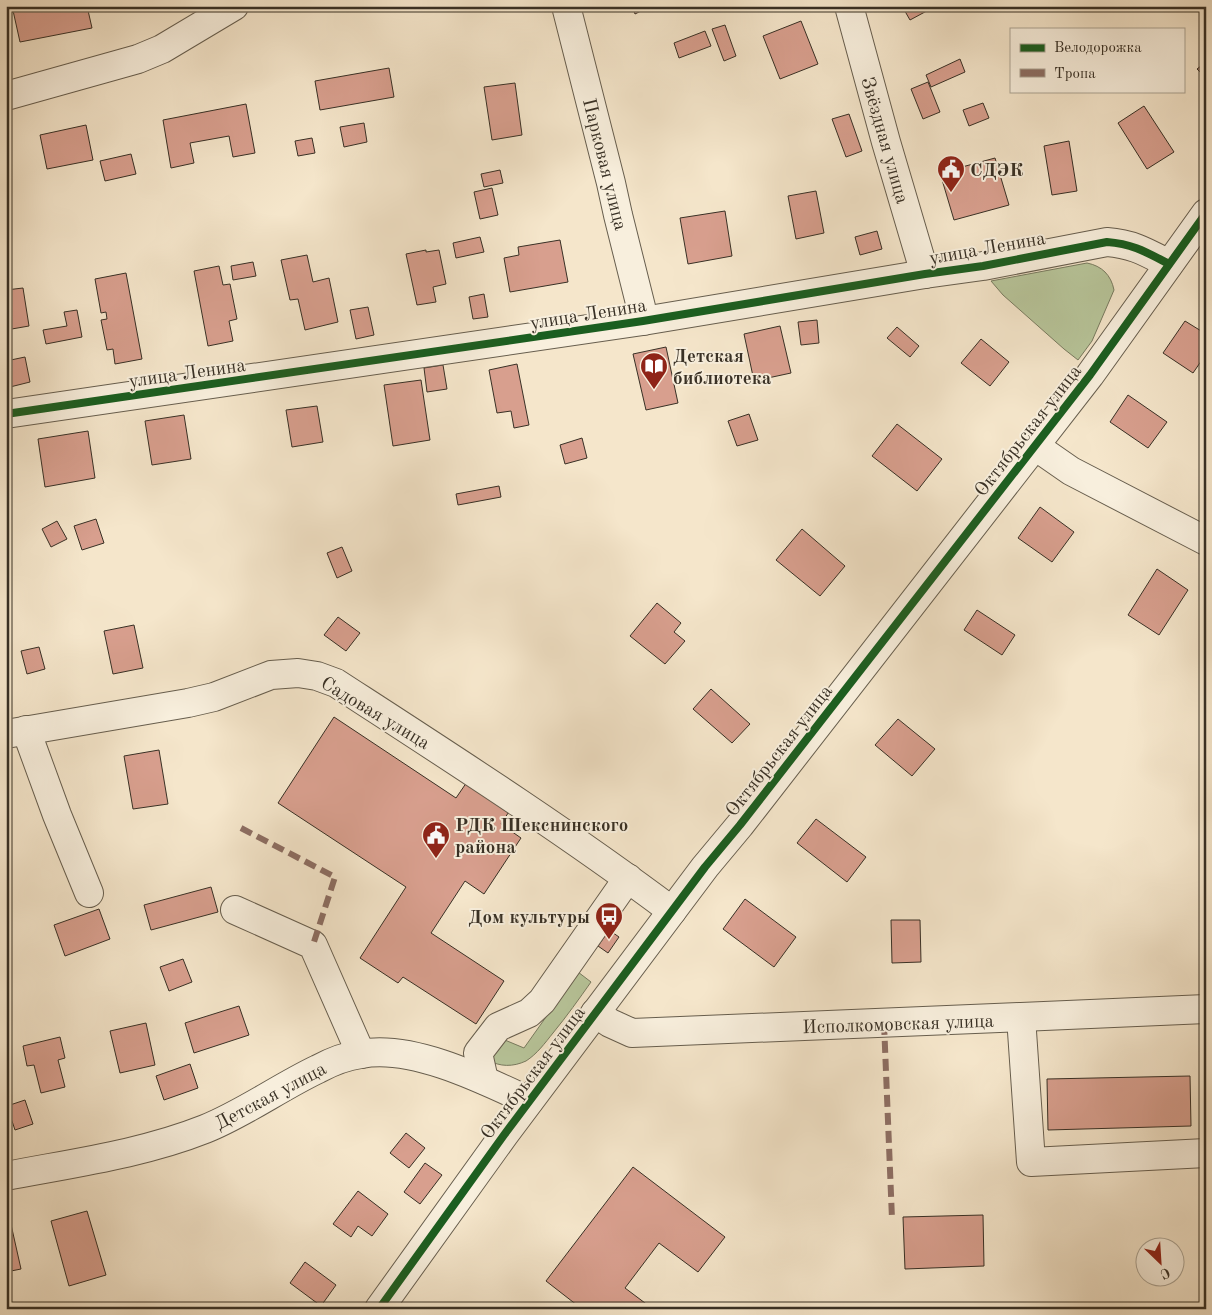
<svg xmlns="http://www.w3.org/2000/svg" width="1212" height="1315" font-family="'Old Standard TT',serif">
	<rect width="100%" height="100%" fill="#f5e6cb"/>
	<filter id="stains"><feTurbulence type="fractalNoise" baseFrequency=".004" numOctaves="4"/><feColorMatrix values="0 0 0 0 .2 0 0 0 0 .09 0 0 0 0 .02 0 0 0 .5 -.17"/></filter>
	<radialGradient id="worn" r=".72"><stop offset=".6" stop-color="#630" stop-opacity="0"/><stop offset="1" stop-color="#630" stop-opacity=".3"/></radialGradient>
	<g fill="#b8c69b" stroke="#787b60">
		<path d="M1087 263C1102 266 1111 275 1114 290L1092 341 1078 360 1064 349 1003 295 991 281Z"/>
		<path d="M578 972 591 982C579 999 567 1016 553 1033 545 1043 537 1054 526 1061 513 1067 500 1067 488 1060L500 1038 524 1048Z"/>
	</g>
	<g fill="#d89f8e" stroke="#383025">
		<path d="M12 6H87L92 28 20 42Z"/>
		<path d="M632 6H651L635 14Z"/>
		<path d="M902 6H936L910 20Z"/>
		<path d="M801 21 818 64 780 79 763 36Z"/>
		<path d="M725 25 736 56 724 61 712 29Z"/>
		<path d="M705 31 711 46 679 58 674 43Z"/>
		<path d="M960 59 965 72 931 87 926 75Z"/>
		<path d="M1206 62V78L1197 69Z"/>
		<path d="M389 68 394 97 320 110 315 81Z"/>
		<path d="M928 82 940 112 923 119 911 89Z"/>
		<path d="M515 83 522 135 492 140 484 87Z"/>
		<path d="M983 103 989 118 969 126 963 110Z"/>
		<path d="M246 104 255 153 233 157 229 136 190 143 194 163 171 168 163 120Z"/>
		<path d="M1144 106 1174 152 1147 169 1118 123Z"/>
		<path d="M849 114 862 151 846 157 832 119Z"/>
		<path d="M364 123 367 142 344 147 340 127Z"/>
		<path d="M86 125 93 160 47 169 40 135Z"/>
		<path d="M312 138 315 153 298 156 295 141Z"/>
		<path d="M1069 141 1077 191 1052 195 1044 146Z"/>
		<path d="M131 154 136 174 105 181 100 161Z"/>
		<path d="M995 158 1009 205 954 220 940 173Z"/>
		<path d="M500 170 503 183 484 187 481 174Z"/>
		<path d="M492 188 498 215 480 219 474 192Z"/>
		<path d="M816 191 824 233 796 239 788 196Z"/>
		<path d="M725 211 732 256 688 264 680 218Z"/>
		<path d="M877 231 882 249 860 255 855 237Z"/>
		<path d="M480 237 484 252 456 258 453 243Z"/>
		<path d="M560 240 568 282 510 292 504 258 519 255 518 247Z"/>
		<path d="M426 250V252L439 250 446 284 433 287 436 302 417 305 406 254Z"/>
		<path d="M307 255 313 282 329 278 338 322 305 330 298 299 290 300 281 260Z"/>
		<path d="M253 262 256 276 233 280 231 266Z"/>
		<path d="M219 266 223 285 230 284 237 319 229 321 233 341 208 346 194 271Z"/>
		<path d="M126 273 142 359 115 364 113 349 107 350 101 320 107 319 106 312 101 313 95 279Z"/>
		<path d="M23 288 29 326 6 330V290Z"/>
		<path d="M484 294 488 317 473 319 469 297Z"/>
		<path d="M368 307 374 335 356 339 350 310Z"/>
		<path d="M77 310 82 337 46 344 43 330 67 326 64 312Z"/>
		<path d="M817 320 819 343 801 345 798 322Z"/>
		<path d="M1185 321 1206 334V354L1193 373 1163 353Z"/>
		<path d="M780 326 791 373 754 381 744 334Z"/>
		<path d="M897 327 919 346 910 357 887 338Z"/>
		<path d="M981 339 1009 362 990 386 961 363Z"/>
		<path d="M666 347 678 403 646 410 633 354Z"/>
		<path d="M25 357 30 382 6 388V361Z"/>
		<path d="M517 364 529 425 514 428 511 411 497 413 489 370Z"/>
		<path d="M443 365 447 389 427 392 424 368Z"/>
		<path d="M421 380 430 440 393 446 384 385Z"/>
		<path d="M1128 395 1167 422 1148 448 1110 422Z"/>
		<path d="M317 406 323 442 292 447 286 410Z"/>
		<path d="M749 414 758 440 737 446 728 421Z"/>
		<path d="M184 415 191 459 152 465 145 421Z"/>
		<path d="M897 424 942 459 917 491 872 456Z"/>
		<path d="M88 431 95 478 45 487 38 439Z"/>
		<path d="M582 438 587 458 565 464 560 445Z"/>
		<path d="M499 486 501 497 458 505 456 494Z"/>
		<path d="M1040 507 1074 532 1052 562 1018 538Z"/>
		<path d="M96 519 104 543 82 550 74 526Z"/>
		<path d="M57 521 67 539 51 547 42 529Z"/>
		<path d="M802 529 845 566 820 596 776 560Z"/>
		<path d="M342 547 352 571 337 578 327 553Z"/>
		<path d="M1157 569 1188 590 1159 635 1128 615Z"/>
		<path d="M657 603 681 623 674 632 685 641 665 664 630 636Z"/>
		<path d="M977 610 1015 635 1002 655 964 630Z"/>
		<path d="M338 617 360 633 346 651 324 635Z"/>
		<path d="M134 625 143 668 113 674 104 631Z"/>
		<path d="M39 647 45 669 27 674 21 651Z"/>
		<path d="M711 689 750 724 732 743 693 709Z"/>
		<path d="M334 717 456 798 469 779 512 807 501 824 521 838 484 894 465 881 431 933 504 981 476 1024 403 977 398 983 360 958 406 887 278 803Z"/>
		<path d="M898 719 935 749 912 776 875 745Z"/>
		<path d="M159 750 168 804 133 809 124 756Z"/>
		<path d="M816 819 866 857 847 882 797 843Z"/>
		<path d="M211 887 218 912 151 930 144 905Z"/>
		<path d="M745 899 796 937 774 967 723 929Z"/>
		<path d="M99 909 110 939 65 956 54 925Z"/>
		<path d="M891 920H920L921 962 892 963Z"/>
		<path d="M609 930 619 937 608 953 598 946Z"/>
		<path d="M183 959 192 982 169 991 160 967Z"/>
		<path d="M239 1006 249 1035 194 1053 185 1023Z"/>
		<path d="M146 1023 155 1065 120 1073 110 1031Z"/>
		<path d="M60 1037 65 1058 58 1060 65 1087 41 1093 34 1065 27 1066 23 1046Z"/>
		<path d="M190 1064 198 1088 164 1100 156 1076Z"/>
		<path d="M1190 1076 1191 1126 1048 1130 1047 1079Z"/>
		<path d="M25 1100 33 1124 15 1130 7 1106Z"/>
		<path d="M6 1118 11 1132 6 1134Z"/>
		<path d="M406 1133 425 1148 409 1168 390 1153Z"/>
		<path d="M425 1163 442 1175 420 1204 404 1192Z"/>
		<path d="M633 1167 725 1237 698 1272 659 1243 625 1288 653 1309H582L546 1281Z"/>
		<path d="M358 1191 388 1214 372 1236 358 1226 351 1237 333 1224Z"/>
		<path d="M87 1211 106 1275 69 1286 51 1221Z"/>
		<path d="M983 1215 984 1266 905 1269 903 1217Z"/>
		<path d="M10 1220 21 1269 6 1272V1221Z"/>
		<path d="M305 1262 336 1285 321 1306 290 1283Z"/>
	</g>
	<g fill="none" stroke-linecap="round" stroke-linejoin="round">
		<g stroke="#675e4e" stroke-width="30">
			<g id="minor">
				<path d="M566 6 611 183 618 215 641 307 643 321"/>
				<path d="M849 6 886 142 925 274"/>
				<path d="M6 96 138 59 162 49 234 6"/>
				<path d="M6 414 643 321 925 274 983 266 1107 242C1133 244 1146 252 1169 264"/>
				<path d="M1035 446 1071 471 1206 541"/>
				<path d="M26 730 57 815 89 893"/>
				<path d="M6 734 188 703 214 697 271 675 298 673 317 676 336 683C450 757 564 830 672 911"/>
				<path d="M235 910 313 945 361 1054"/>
				<path d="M595 1013 610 1023 632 1033 1021 1017 1206 1009"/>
				<path d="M1021 1017 1031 1162 1206 1153"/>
				<path d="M484 1080 478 1053 498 1027 529 1013 542 1001 628 878"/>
				<path d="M6 1176C73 1163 142 1154 205 1129 243 1114 280 1087 318 1069 331 1062 346 1056 361 1054 412 1044 484 1080 529 1101"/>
				<path d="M379 1309 504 1135 705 867 740 825 1090 375 1206 213"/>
			</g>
		</g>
		<use href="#minor" stroke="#f8efdd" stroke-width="28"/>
		<g stroke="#8d6e63" stroke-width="6" stroke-dasharray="12 6" stroke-linecap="butt">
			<path d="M241 828 335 877 313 945"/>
			<path d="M884 1023 892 1219"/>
		</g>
		<g stroke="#f8efdd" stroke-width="11">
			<g id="cycleway">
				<path d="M6 414 643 321 925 274 983 266 1107 242C1133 244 1146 252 1169 264"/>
				<path d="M379 1309 504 1135 705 867 740 825 1090 375 1206 213"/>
			</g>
		</g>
		<use href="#cycleway" stroke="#1b5e20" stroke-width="8"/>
	</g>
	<defs>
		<g id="civic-pin" transform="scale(1.4375)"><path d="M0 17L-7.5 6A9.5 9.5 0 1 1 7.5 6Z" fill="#8f2418" stroke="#f8efdd"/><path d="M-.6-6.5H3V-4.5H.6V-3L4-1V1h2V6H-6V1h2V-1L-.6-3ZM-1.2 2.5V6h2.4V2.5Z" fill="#fff"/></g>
		<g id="library-pin" transform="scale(1.4375)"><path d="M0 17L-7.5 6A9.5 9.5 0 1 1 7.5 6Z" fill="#8f2418" stroke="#f8efdd"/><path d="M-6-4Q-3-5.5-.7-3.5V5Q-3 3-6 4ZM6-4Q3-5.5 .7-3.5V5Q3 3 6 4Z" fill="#fff"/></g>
		<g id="bus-pin" transform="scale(1.4375)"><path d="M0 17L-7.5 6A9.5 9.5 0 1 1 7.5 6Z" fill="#8f2418" stroke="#f8efdd"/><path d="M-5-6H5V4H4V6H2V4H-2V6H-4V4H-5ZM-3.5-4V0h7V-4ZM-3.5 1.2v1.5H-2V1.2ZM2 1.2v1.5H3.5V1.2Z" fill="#fff"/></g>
	</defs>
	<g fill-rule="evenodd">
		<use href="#civic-pin" x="951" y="169"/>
		<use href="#library-pin" x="654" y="366"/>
		<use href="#civic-pin" x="436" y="835"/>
		<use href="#bus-pin" x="609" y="916"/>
	</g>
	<g text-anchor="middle" stroke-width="4" stroke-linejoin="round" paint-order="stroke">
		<g font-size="19" fill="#383025" stroke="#f8efdd">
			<text transform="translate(886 140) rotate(74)" y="7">Звёздная улица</text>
			<text transform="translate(606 164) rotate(76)" y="7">Парковая улица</text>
			<text transform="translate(987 247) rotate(-10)" y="7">улица Ленина</text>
			<text transform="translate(588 313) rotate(-9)" y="7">улица Ленина</text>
			<text transform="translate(187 372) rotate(-8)" y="7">улица Ленина</text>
			<text transform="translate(1027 430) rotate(-52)" y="7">Октябрьская улица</text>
			<text transform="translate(376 712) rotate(31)" y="7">Садовая улица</text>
			<text transform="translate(778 750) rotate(-52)" y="7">Октябрьская улица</text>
			<text transform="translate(898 1023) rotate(-2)" y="7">Исполкомовская улица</text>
			<text transform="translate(532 1072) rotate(-53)" y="7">Октябрьская улица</text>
			<text transform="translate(270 1095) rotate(-28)" y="7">Детская улица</text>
		</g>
		<g font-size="19" font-weight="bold" fill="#383025" stroke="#f8efdd" text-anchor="start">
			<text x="970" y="176">СДЭК</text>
			<text x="673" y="362">Детская<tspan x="673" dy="22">библиотека</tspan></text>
			<text x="455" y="831">РДК Шекснинского<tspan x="455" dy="22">района</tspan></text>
			<text x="590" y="923" text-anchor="end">Дом культуры</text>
		</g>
	</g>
	<rect width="1212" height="1315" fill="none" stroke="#f5e6cb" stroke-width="25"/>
	<rect x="8" y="8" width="1197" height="1300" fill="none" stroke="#383025" stroke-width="2.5"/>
	<rect x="12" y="12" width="1187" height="1290" fill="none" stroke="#383025"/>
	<rect x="1010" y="28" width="175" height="65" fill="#f8efdd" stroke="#aba393"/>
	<rect x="1020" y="44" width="25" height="8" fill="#1b5e20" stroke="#aba393"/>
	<text x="1054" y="52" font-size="15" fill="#383025">Велодорожка</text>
	<rect x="1020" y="69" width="25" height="8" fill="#8d6e63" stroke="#aba393"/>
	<text x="1054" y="78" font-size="15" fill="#383025">Тропа</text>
	<g transform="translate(1160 1262) rotate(155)"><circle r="24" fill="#f8efdd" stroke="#aba393"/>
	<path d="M0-4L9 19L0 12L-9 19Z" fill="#8f2418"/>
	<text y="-8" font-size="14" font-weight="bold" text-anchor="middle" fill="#383025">С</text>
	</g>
	<rect width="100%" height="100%" filter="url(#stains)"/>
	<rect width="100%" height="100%" fill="url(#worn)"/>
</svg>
